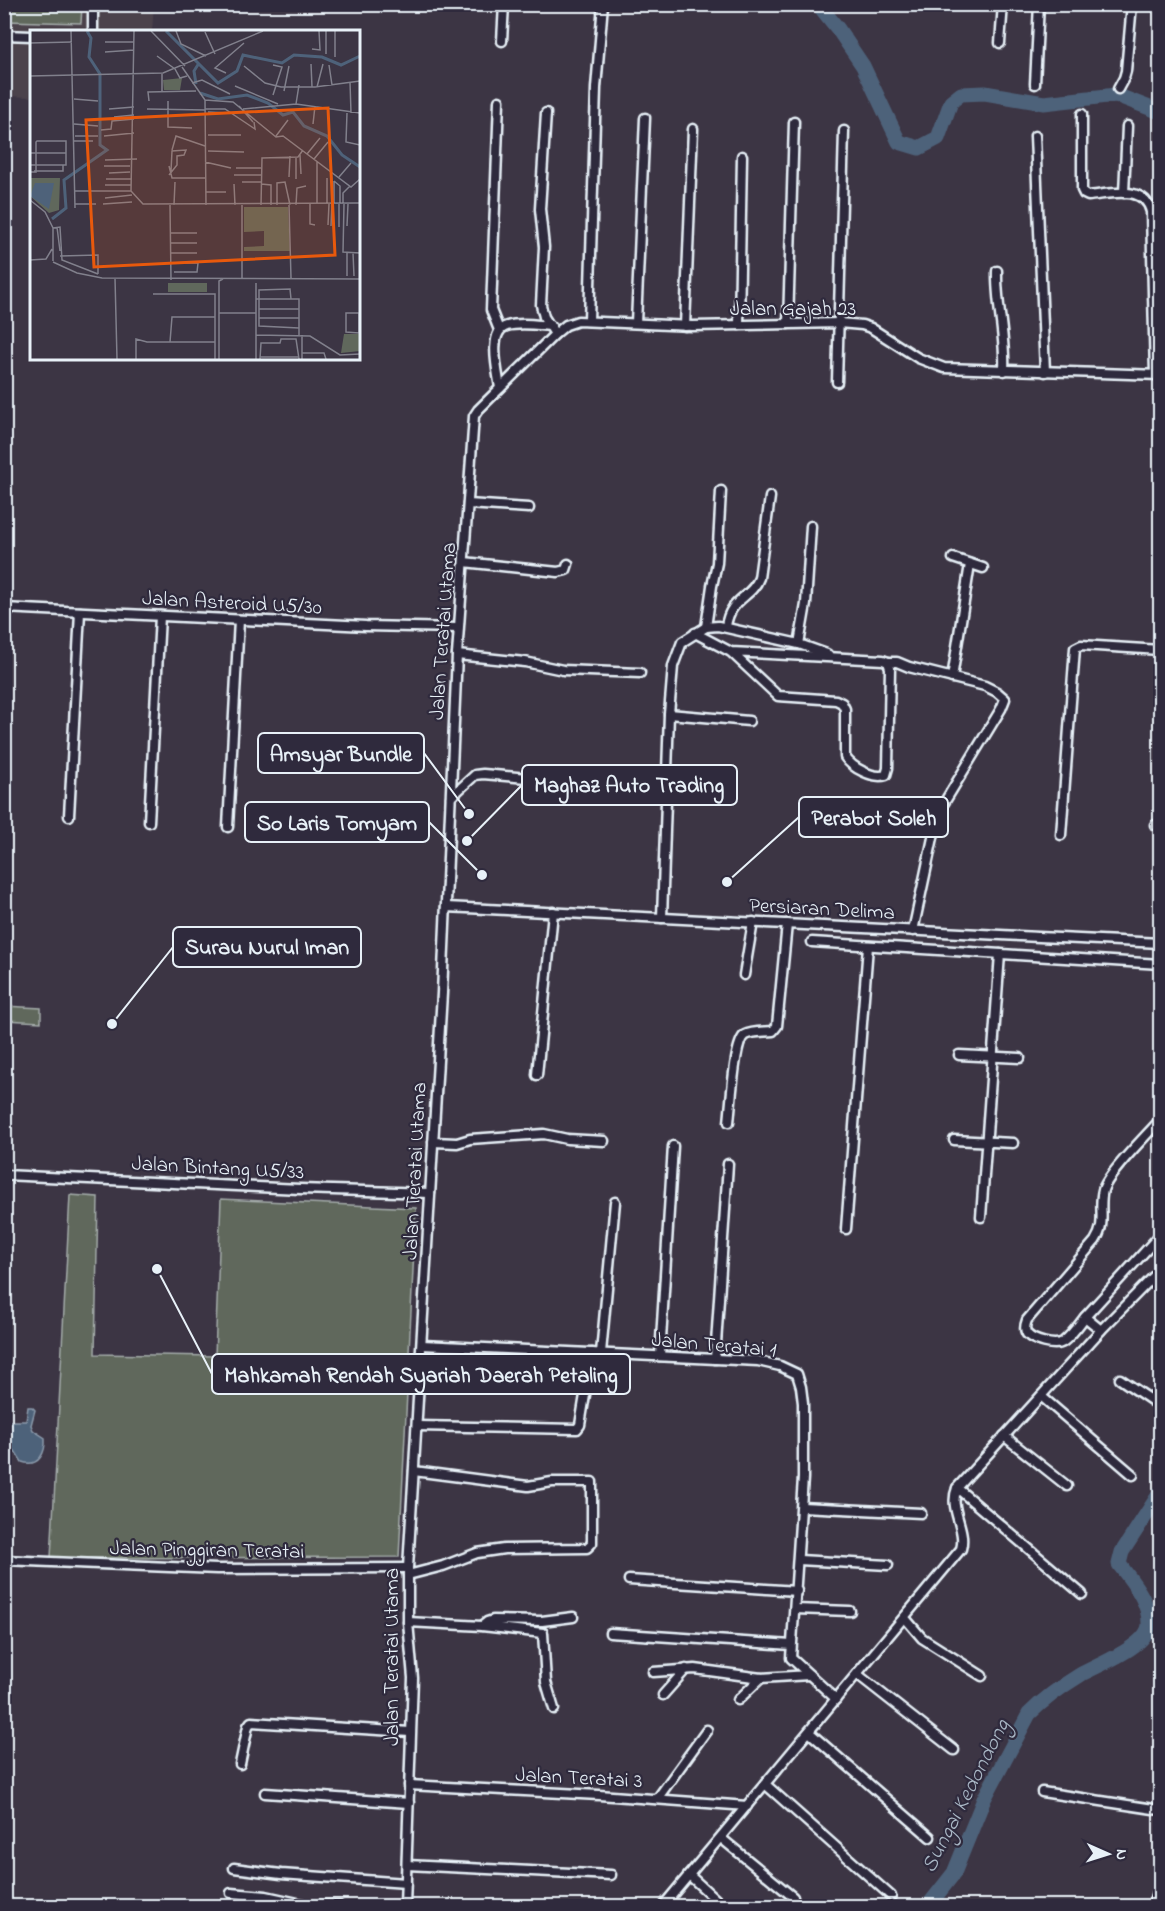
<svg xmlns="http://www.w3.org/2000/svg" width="1165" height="1911" font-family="'Indie Flower',sans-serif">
	<rect width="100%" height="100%" fill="#3c3544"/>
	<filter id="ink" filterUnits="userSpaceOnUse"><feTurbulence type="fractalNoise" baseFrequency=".0167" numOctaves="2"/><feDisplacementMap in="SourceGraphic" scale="12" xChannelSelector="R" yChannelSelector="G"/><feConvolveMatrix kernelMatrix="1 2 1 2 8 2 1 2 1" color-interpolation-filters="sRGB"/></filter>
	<g filter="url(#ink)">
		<path fill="#4c424c" d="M5 5H154L152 31 32 32 31 97 5 96Z"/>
		<g fill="#60685c" stroke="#a4acaa" stroke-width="1.5">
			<path d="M5 4 82 5 81 23 5 21Z"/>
			<path d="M4 1006 41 1008V1022L5 1020Z"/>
			<path d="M70 1195 98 1197 95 1354 215 1356 221 1199 416 1208 399 1557 51 1558Z"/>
		</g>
		<path fill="#4e627a" stroke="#8c9bac" stroke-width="1.5" d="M28 1407H32L35 1410 31 1425 33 1430 45 1438C46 1452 39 1468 22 1462L15 1451 5 1450 4 1421H26Z"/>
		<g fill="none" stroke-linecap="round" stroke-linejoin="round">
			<g stroke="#4e627a" stroke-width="15">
				<path d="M818 4 838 29 863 66 899 142 919 148 938 138 951 102 961 94 985 93 1044 103 1116 95 1160 112"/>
				<path d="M928 1906 954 1873 984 1799 1029 1714C1044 1699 1062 1686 1080 1675 1097 1665 1147 1647 1149 1625 1150 1601 1132 1582 1119 1564L1122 1552 1160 1493"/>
			</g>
			<g stroke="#e8f1f8" stroke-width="13">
				<g id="minor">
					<path d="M93 32V4"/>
					<path d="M4 35 32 36"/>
					<path d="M502 41 504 4"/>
					<path d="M1000 43 1003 4"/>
					<path d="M1035 84 1039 4"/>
					<path d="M1118 89 1124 78 1126 71 1132 4"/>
					<path d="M546 113 540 209 544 247 541 305 544 317 555 334"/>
					<path d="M1082 114V190L1084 194 1088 196C1110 194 1145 184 1151 212L1155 375"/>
					<path d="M1035 136 1045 372"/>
					<path d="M1124 193 1127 126"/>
					<path d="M997 271C996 305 1006 337 1004 371"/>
					<path d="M589 321 596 88 603 4"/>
					<path d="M636 323 645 118"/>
					<path d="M788 324 794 122"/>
					<path d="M739 325 742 156"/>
					<path d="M685 326 693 129"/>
					<path d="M499 330 491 310 499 101"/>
					<path d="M837 382 844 131"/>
					<path d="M500 388C498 373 487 331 507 326 520 322 537 325 551 326"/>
					<path d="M468 504 529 508"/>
					<path d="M953 558 983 568"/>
					<path d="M464 562 558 572 566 570 568 564"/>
					<path d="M4 608 366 626 458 628"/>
					<path d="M706 627 712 586 717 563 721 491"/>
					<path d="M726 627C729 598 752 598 759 578L770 497"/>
					<path d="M695 633 731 652 778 696 836 700 842 703 845 709V757C852 768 873 779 886 775L888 768 890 668 888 662 883 660 731 652"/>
					<path d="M799 644 806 604 811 526"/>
					<path d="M457 655 525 662 563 670 640 673"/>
					<path d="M888 662H897L909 667 985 686 997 692 1005 699 1001 709 941 808 937 819 913 931"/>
					<path d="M952 678 970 564"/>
					<path d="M669 714 749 721"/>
					<path d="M451 797 475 775 483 774 549 780"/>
					<path d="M69 816 80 612"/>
					<path d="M149 822 160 616"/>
					<path d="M1155 825H1160"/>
					<path d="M228 827 239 620"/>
					<path d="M1061 835 1075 648 1081 645 1160 650"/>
					<path d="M446 907 1160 943"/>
					<path d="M662 918 669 714 673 666 682 642 706 627 718 626 799 644 827 654"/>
					<path d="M812 942 1160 964"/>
					<path d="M744 975 753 922"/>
					<path d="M959 1055 1020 1058"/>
					<path d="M537 1075 553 912"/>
					<path d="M729 1122C731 1107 734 1041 745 1035 752 1031 765 1032 773 1031L777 1026 787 924"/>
					<path d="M954 1140 1013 1143"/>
					<path d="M433 1142 457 1143 470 1139 544 1134 567 1139 604 1141"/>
					<path d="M4 1175 300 1189 430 1193"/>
					<path d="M981 1217 1000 954"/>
					<path d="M846 1229 868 946"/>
					<path d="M1085 1317 1160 1235"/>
					<path d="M1101 1330 1085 1317C1079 1325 1071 1336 1063 1342 1055 1347 1033 1341 1027 1334 1024 1330 1025 1325 1027 1320L1095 1241C1107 1223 1098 1209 1103 1190 1108 1173 1147 1135 1160 1120"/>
					<path d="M422 1345 758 1361 780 1366 797 1374 801 1387 803 1403V1478L791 1658 836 1699"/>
					<path d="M601 1353 615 1202"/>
					<path d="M660 1356 673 1146"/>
					<path d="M715 1359 728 1164"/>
					<path d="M1120 1379 1160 1406"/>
					<path d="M1041 1396 1133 1475"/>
					<path d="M417 1426 577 1429 580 1425 592 1353"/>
					<path d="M1004 1436 1067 1486"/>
					<path d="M957 1488 1082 1594"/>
					<path d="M802 1507 921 1513"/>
					<path d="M4 1560 217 1569 408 1568"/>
					<path d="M799 1560 888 1565"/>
					<path d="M408 1575 443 1566 477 1553 504 1549 587 1548 592 1543V1482H552L528 1486 414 1471"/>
					<path d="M629 1580 797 1591"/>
					<path d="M795 1609 850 1611"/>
					<path d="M905 1618 922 1638 982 1676"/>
					<path d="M408 1622 482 1626 543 1633 546 1682 554 1709"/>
					<path d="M482 1626 487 1622 493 1620 542 1621 573 1617"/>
					<path d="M610 1633 791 1645"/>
					<path d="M653 1672 695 1669 761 1678 809 1675"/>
					<path d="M857 1674 954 1750"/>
					<path d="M663 1695 686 1669"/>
					<path d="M738 1700 761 1678"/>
					<path d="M809 1732 930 1837"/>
					<path d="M240 1764 248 1726 251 1722 410 1732"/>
					<path d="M765 1784 891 1896"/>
					<path d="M409 1785 599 1795 747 1806"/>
					<path d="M1042 1792 1160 1810"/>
					<path d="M265 1793 409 1803"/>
					<path d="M657 1799 707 1730"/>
					<path d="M721 1838 793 1897"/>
					<path d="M407 1865 611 1875"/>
					<path d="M234 1868 281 1874 406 1883"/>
					<path d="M689 1875 723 1906"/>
					<path d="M231 1893 266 1896 307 1905 339 1906"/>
					<path d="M405 1906 413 1678 408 1622V1568L442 993 457 655 474 416 478 410 555 334 566 325 578 321 692 326 839 323 862 325 871 328 918 358 944 368 1160 375"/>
					<path d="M663 1906 961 1549C967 1528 948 1509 957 1488L1101 1330 1160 1270"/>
				</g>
			</g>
			<g stroke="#e8f1f8" stroke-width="15">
				<path id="tertiary" d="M1154 1906 1160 1887"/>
			</g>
			<use href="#minor" stroke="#2f2a3d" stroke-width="8"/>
			<use href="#tertiary" stroke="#2f2a3d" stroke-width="10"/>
		</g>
	</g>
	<g text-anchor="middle" stroke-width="4.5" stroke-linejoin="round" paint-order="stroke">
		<g font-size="21" fill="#e8f1f8" stroke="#2f2a3d">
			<text x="793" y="315">Jalan Gajah 23</text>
			<text transform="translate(232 602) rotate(3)" y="7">Jalan Asteroid U5/30</text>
			<text transform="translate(442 631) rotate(-86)" y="7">Jalan Teratai Utama</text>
			<text transform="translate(822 908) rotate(3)" y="7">Persiaran Delima</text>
			<text transform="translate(218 1167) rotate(3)" y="7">Jalan Bintang U5/33</text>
			<text transform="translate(414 1171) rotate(-87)" y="7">Jalan Teratai Utama</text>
			<text transform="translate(714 1344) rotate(5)" y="7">Jalan Teratai 1</text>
			<text transform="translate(207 1549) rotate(1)" y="7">Jalan Pinggiran Teratai</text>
			<text transform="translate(391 1657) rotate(-90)" y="7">Jalan Teratai Utama</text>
			<text transform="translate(579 1777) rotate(3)" y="7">Jalan Teratai 3</text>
		</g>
		<g font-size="22" font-style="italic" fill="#aab8c6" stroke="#2f2a3d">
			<text transform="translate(964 1795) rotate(-63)" y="8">Sungai Kedondong</text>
		</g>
	</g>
	<g transform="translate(30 30)">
		<rect width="330" height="330" fill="#3c3544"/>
		<path d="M152 48 150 60H134L133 50ZM0 148H30L29 180 19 183 0 166ZM214 177H258L260 221H214V217L234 216V201L214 202ZM138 253H177V262H138ZM314 304H330V321L311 323Z" fill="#60685c"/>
		<path d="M5 153H24L19 179 0 166Z" fill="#4e627a"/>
		<path fill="none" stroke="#4e627a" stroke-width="3" d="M136 1 188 53 207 41 213 25 252 33 264 25 292 27 311 35 330 26M166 54 164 41 169 33M170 63 188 69 217 65 238 73 253 85 263 82 274 96 297 106 312 125 330 137M22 189 36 178 34 150 77 120 70 115V44L59 27 61 8 57 1"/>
		<path fill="none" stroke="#81808c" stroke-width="1.5" d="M41 1 45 178M104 1 101 161 113 174 330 173M121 1 155 36M146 1 151 14 176 26M175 2 185 24M75 12H104M0 13 42 12M282 19 290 20 289 1M75 22 104 20M296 24V1M127 26 145 39 150 48 157 46M305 27V1M281 34 282 57M299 35 302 55M214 36 235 53 251 57H285L330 51M152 37 175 70 176 175M132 43V62M196 43 185 38 214 13M0 46 133 43 233 1M320 52 321 83M162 53 172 50 200 64M205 56 248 74M287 57 293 34M254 61 259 36M243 65 252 37 243 35M44 69 68 71M175 70 203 72 246 107 253 106 321 157 330 149M119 71 118 62 166 61M138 71V97L162 98M266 74 269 55M209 76 223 92M79 79 104 77M117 79 175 80M175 79H195L225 99 224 92M213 79 266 74 330 83M178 82 197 83M317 83 316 112 330 115M84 87 104 85M44 94 68 96M283 94 285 76M71 100 81 99 82 91 104 89M178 105H211M45 106H68M74 106 104 103M246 106 258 90M44 111H63M142 120 146 106 175 116M178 121 214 122M0 123H36M277 124 290 108M270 125 271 144M284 129 298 112M75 130 107 129M175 132 201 138M0 135H36V111H7L6 112V142H0M74 136H100M139 136 142 148H176M206 138H231M4 141H33V135M79 143 100 142M139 145 147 135V126L154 125 156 120 142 121 141 141M204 145H231M259 147 260 126M309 147 321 133M297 148V174M76 149H101M266 149V127M304 151 310 156V174M304 151V173M212 152H231M204 154 205 175M231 154 241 155V175M75 155H101M45 161H101M176 162H196M75 168 102 165M0 170 15 182 23 198V231M313 173V163L320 156M45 174H66M73 174 102 172M280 174V194L285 195M287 174V131M314 174 313 222 330 223M140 175 141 250M144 175 145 152M231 175 232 128 268 127 273 120M247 175V153L255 152 260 175M259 175 261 248M266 175 267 158 276 156M298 195 299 174M301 196 302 174M317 196 318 174M27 197 30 221M309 197V174M23 198 30 197 32 230 68 244M141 203H167M141 213H167M141 223H167M323 223 324 246M30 226 68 225V244M0 230 16 229 22 219M23 232 47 243 72 248 330 249M141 233H168L167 242H144M317 246V223M85 248 87 329M212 249V175M123 264H185V329M226 269H269V305M261 269 260 259 229 260V296L269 298M229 279H269M189 283H226M329 283V303L316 302V283H330M229 288H269M226 305 280 306 310 325 330 324M140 312 142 287H185M272 323H294L296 329M230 327H269M106 329V309L117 312H185M189 329V251L193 249M226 329V253M230 329 231 313H250L251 309H266L269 329M272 329V305"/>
		<path fill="#e8590c" fill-opacity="0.15" stroke="#e8590c" stroke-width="3" d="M298 78 305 225 64 237 56 90Z"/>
		<rect width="330" height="330" fill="none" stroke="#e8f1f8" stroke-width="3"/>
	</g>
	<path fill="none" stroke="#e8f1f8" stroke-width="2" d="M469 814L424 753M467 841L522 785M727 882L799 817M482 875L429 822M112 1024L173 947M157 1269L212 1374"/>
	<g fill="#e8f1f8" stroke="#2f2a3d" stroke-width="2">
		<circle cx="469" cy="814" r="6"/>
		<circle cx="467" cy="841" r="6"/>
		<circle cx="727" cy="882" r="6"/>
		<circle cx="482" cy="875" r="6"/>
		<circle cx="112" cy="1024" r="6"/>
		<circle cx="157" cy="1269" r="6"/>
	</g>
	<g fill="#2f2a3d" stroke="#e8f1f8" stroke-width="2">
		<rect x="258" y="733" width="166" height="40" rx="6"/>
		<rect x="522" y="765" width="215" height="40" rx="6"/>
		<rect x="799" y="797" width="149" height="40" rx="6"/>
		<rect x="245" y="802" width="184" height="40" rx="6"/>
		<rect x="173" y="927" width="188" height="40" rx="6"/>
		<rect x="212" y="1354" width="418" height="40" rx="6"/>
	</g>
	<g font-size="22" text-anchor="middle" font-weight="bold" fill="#e8f1f8">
		<text x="341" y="761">Amsyar Bundle</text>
		<text x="629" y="792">Maghaz Auto Trading</text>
		<text x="874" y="825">Perabot Soleh</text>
		<text x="337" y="830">So Laris Tomyam</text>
		<text x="267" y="954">Surau Nurul Iman</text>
		<text x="421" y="1382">Mahkamah Rendah Syariah Daerah Petaling</text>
	</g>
	<rect width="1165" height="1911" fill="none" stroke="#2f2a3d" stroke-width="24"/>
	<rect x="12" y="12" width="1141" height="1887" fill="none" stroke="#e8f1f8" stroke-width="2" filter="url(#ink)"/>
	<g transform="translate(1108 1854) rotate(93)" stroke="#2f2a3d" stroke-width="4.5" paint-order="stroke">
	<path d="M0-4.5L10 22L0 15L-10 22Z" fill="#e8f1f8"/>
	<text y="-9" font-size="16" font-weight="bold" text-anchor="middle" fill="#e8f1f8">N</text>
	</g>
</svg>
